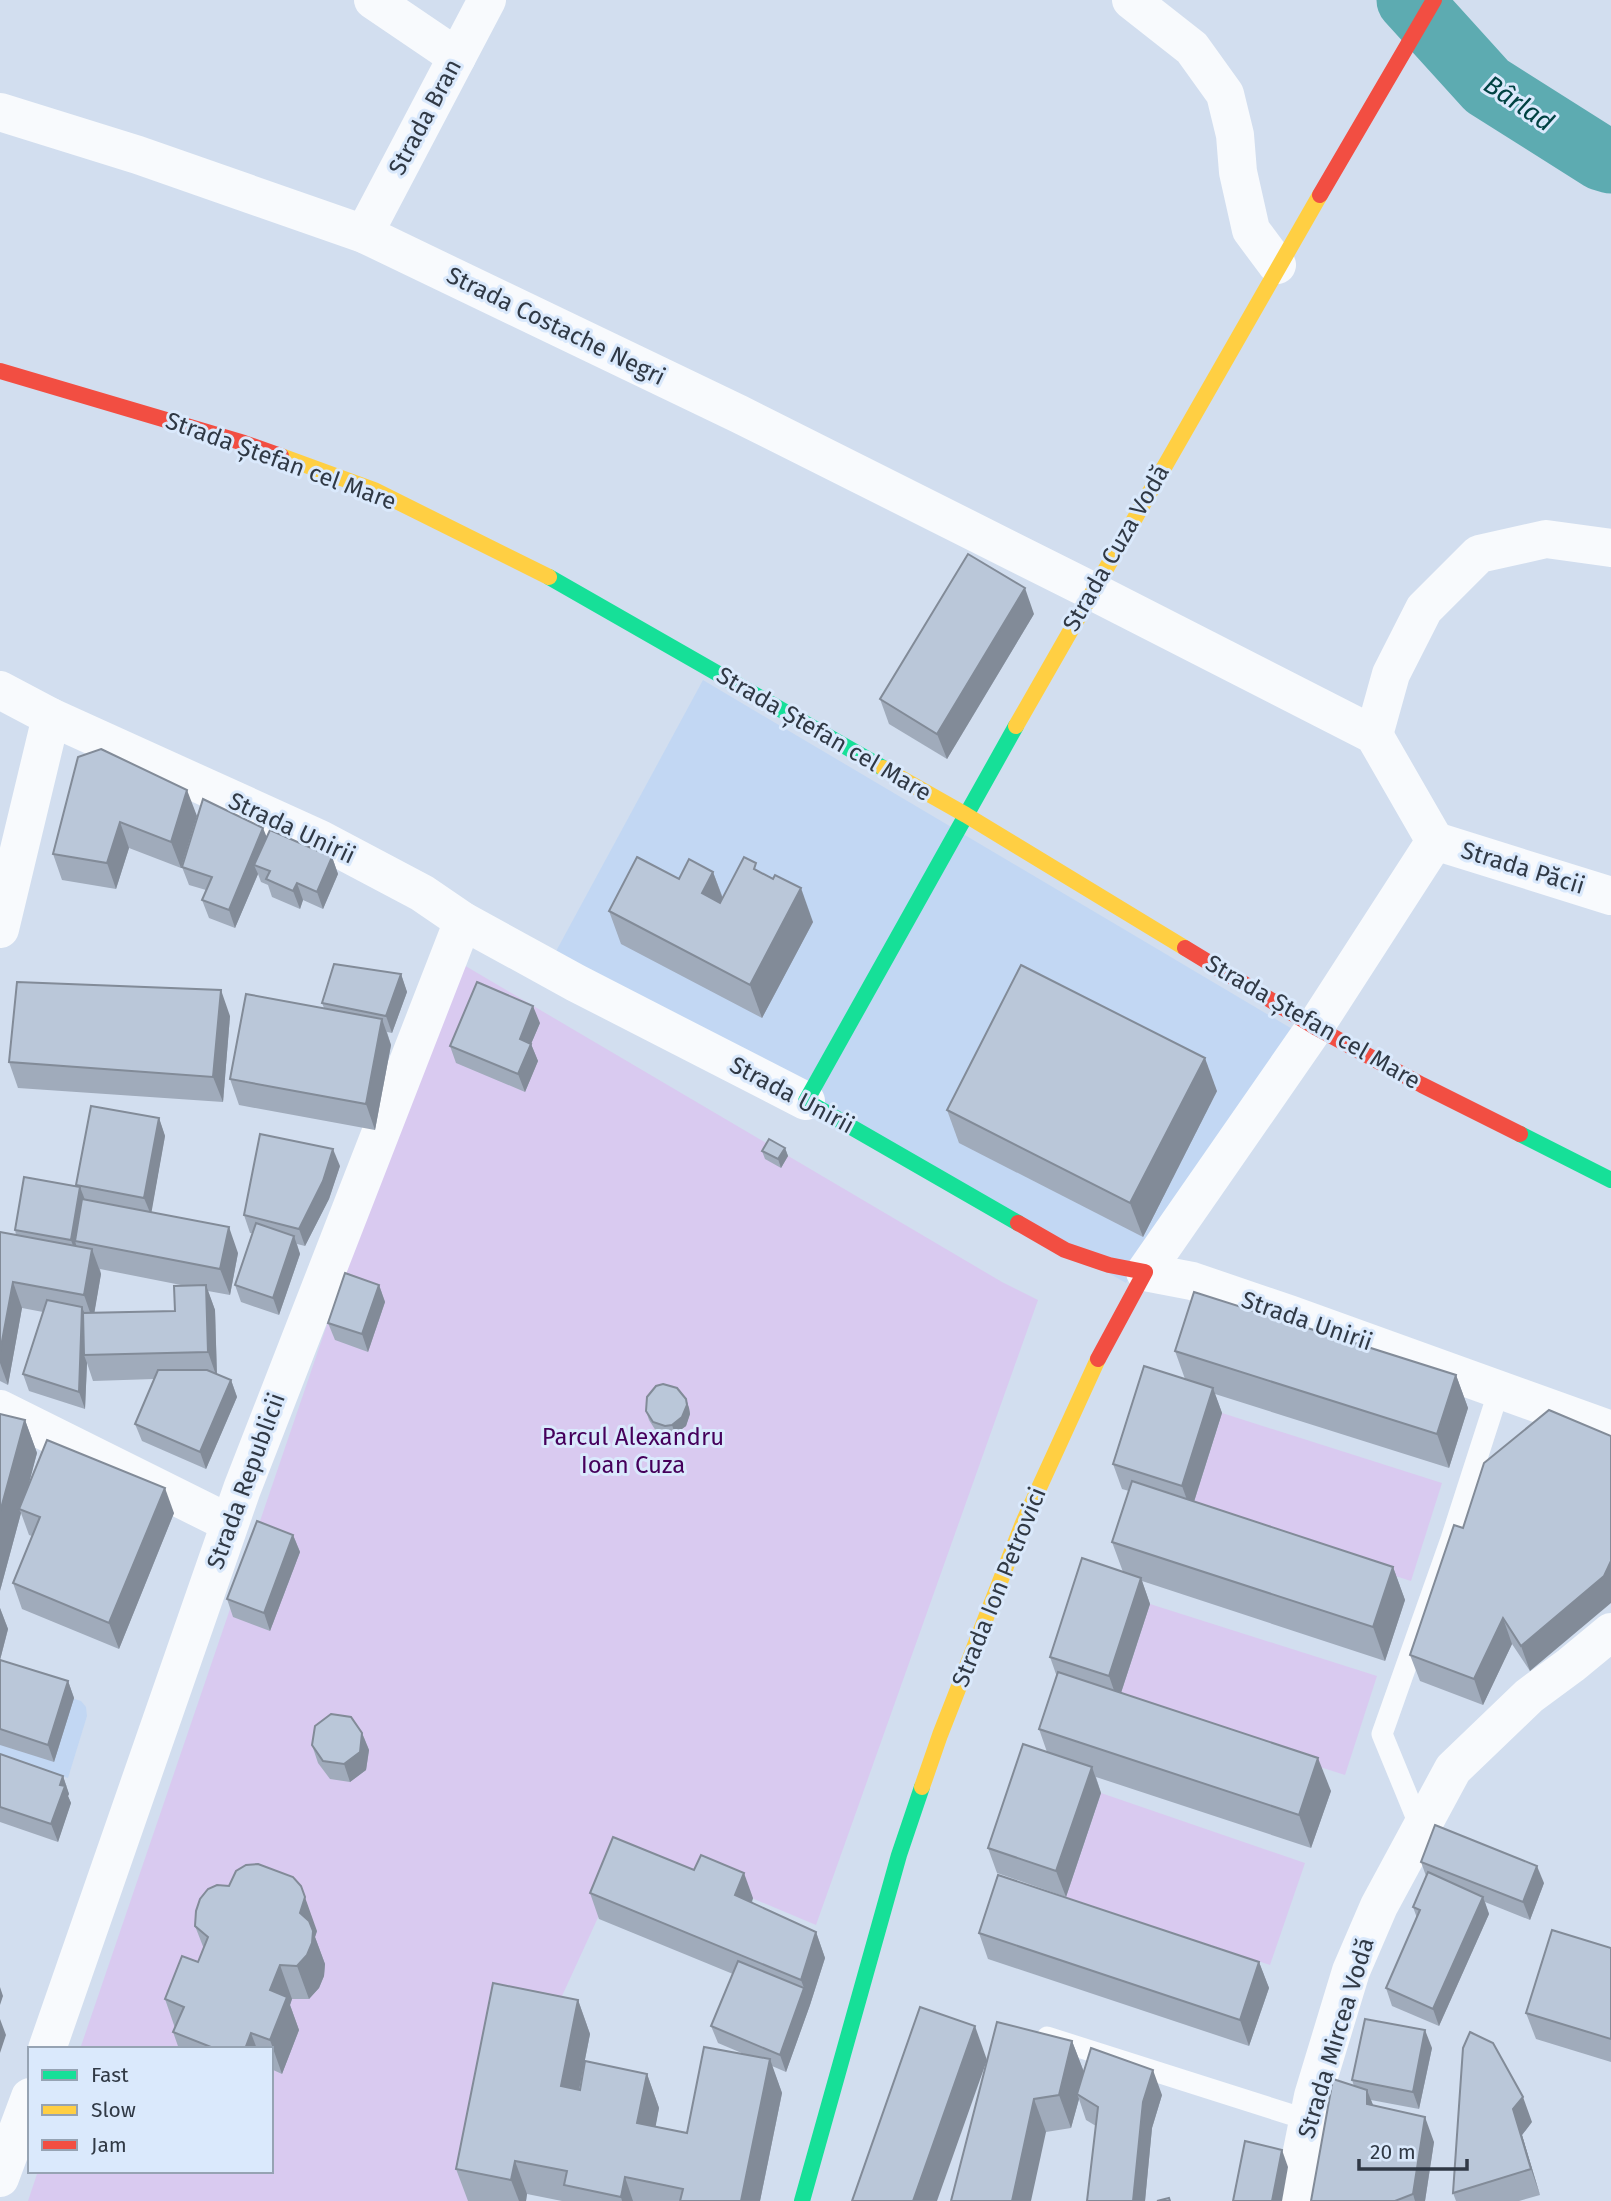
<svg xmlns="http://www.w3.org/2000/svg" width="1611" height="2201" font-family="'Fira Sans',sans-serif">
	<rect width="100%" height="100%" fill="#d2deef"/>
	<g fill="#c2d7f3">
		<path d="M703 680 1294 1030 1126 1283 554 955Z"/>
		<path d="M0 1675 81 1701 86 1707 87 1716 68 1778 0 1757Z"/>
	</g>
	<g fill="#d9caf0">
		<path d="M452 958 1002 1282 1038 1300 816 1925 711 1881 623 1863 468 2201H28L38 2171H271V2049H80Z"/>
		<path d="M1222 1413 1442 1483 1411 1581 1191 1511Z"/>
		<path d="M1150 1604 1377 1676 1345 1775 1118 1702Z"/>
		<path d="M1101 1793 1305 1863 1270 1965 1066 1897Z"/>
	</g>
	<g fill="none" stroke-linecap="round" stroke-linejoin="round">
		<path stroke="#5dabb1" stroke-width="65" d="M1409 0 1487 86 1601 158 1611 161"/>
		<g stroke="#f8fafd" stroke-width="21">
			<path d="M1421 1829 1382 1734 1451 1539 1499 1390"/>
			<path d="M1047 2037 1308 2120"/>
		</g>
		<g stroke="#f8fafd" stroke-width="38">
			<path d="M373 0 457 57"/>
			<path d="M1131 0 1192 48 1225 94 1235 135 1238 172 1251 230 1277 265"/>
			<path d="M0 112 138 155 364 234 739 414 1092 591 1374 735 1435 841 1315 1027 1145 1272 1192 1281 1289 1314 1611 1430"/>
			<path d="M364 234 487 0"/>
			<path d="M0 690 51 717 320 839 422 893 463 921 576 983 806 1101"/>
			<path d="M1374 735 1391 674 1424 609 1479 554 1546 539 1611 548"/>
			<path d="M1435 841 1611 896"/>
			<path d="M0 929 51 717"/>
			<path d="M0 1409 229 1523"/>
			<path d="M47 2049 242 1489 463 921"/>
			<path d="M0 2178 30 2097"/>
			<path d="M1295 2201 1297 2176 1313 2096 1351 1971 1379 1906 1453 1769 1529 1696 1571 1665 1611 1632"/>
		</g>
		<g stroke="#16e098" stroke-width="16">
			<path d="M549 577 883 768"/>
			<path d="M1016 726 806 1101 1018 1223"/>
			<path d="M1520 1134 1611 1180"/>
			<path d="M802 2201 899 1855 922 1787"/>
		</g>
		<g stroke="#ffcf43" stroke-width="16">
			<path d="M281 456 374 490 549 577"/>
			<path d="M1016 726 1320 195"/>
			<path d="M883 768 966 815 1185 948"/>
			<path d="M922 1787 940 1735 1023 1523 1098 1359"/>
		</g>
		<g stroke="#f24e42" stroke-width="16">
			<path d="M1320 195 1434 0"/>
			<path d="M0 371 244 443 281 456"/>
			<path d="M1185 948 1315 1027 1422 1085 1520 1134"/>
			<path d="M1018 1223 1065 1250 1109 1265 1145 1272 1098 1359"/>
		</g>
	</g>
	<g fill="#a0abbb" fill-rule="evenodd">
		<path d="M1034 614 947 759 889 724 880 699Z"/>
		<path d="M78 757 197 816 181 868 129 848 116 889 62 880 53 854Z"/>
		<path d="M266 837 332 857 338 874 323 909 303 900 300 909 272 897 268 885 261 882 258 874 235 928 209 918 202 900 206 890 189 885 182 867Z"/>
		<path d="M713 872 723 898 759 872 813 922 762 1018 621 944 609 911Z"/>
		<path d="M401 974 407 992 392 1033 387 1032 391 1045 375 1130 239 1105 230 1079 324 1008 322 1003Z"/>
		<path d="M230 1016 223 1102 18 1088 9 1062Z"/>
		<path d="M540 1023 531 1044 538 1061 525 1092 456 1063 450 1046Z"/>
		<path d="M1217 1091 1143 1237 959 1143 947 1110Z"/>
		<path d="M159 1118 165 1136 151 1212 238 1253 230 1295 208 1291 215 1310 217 1374 231 1380 237 1397 206 1469 142 1441 135 1424 154 1379 93 1381 87 1363 85 1409 29 1391 23 1374 43 1312 22 1308 8 1385 0 1381V1232L16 1235 15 1230 77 1187 76 1185ZM100 1269 181 1285 175 1311 94 1313 101 1274Z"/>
		<path d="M785 1148 788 1156 781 1168 765 1159 762 1151Z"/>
		<path d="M340 1166 329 1199 305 1246 297 1244 300 1254 279 1315 241 1302 235 1285 252 1233H250L244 1215Z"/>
		<path d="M379 1285 385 1302 368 1352 335 1340 328 1323Z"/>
		<path d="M1175 1351 1456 1375 1468 1408 1449 1468 1215 1394 1222 1413 1194 1502 1393 1567 1405 1600 1385 1661 1142 1581 1150 1604 1121 1693 1331 1791 1311 1848 1096 1777 1101 1793 1066 1897 997 1873 988 1848 1047 1752 1039 1729 1057 1677 1050 1657 1123 1572 1112 1542 1129 1491 1122 1489 1113 1464 1185 1379Z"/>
		<path d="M686 1399 689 1408 690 1414 686 1426 675 1434 669 1435 656 1431 649 1420 646 1411Z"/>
		<path d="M25 1420 37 1453 27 1489 174 1513 119 1649 22 1609 13 1583 32 1536 29 1535 21 1513 0 1591Z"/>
		<path d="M1611 1436 1530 1671 1512 1644 1483 1705 1420 1681 1410 1655 1463 1528Z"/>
		<path d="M293 1535 300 1552 270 1631 233 1617 227 1599Z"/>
		<path d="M0 1608 8 1629 0 1660 68 1681 74 1698 54 1762 0 1745Z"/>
		<path d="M362 1733 369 1750 366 1770 350 1782 330 1779 318 1763 312 1745Z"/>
		<path d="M0 1754 63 1776 69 1794 68 1796 71 1803 58 1842 0 1822Z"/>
		<path d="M1421 1862 1544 1883 1530 1920 1485 1902 1489 1914 1439 2026 1392 2006 1386 1988 1417 1918 1413 1907 1426 1876Z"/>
		<path d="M590 1893 753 1898 752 1903 816 1932 825 1958 810 2005 786 2072 772 2066 782 2093 760 2201H562L527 2194 526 2201H468L456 2169 578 2000 590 2034 579 2090 647 2074 659 2108 655 2127 687 2133 744 2054 718 2043 711 2026 733 1974 599 1919Z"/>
		<path d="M195 1926 317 1931 315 1937 325 1964 324 1976 319 1988 309 1999H292L290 2005 299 2030 282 2074 271 2069V2049H179L173 2032 175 2028 165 1999 198 1962 204 1949Z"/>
		<path d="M979 1933 1259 1962 1269 1988 1249 2046 988 1959Z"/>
		<path d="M1611 1948V2062L1536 2039 1526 2013Z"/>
		<path d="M1072 2041 1084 2072 1162 2095 1152 2128 1145 2201H1087L1096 2126 1086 2120 1079 2099 1071 2128 1046 2132 951 2201Z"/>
		<path d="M1432 2048 1419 2109 1371 2100 1373 2105 1434 2142 1425 2201H1311L1354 2086 1352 2080Z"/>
		<path d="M1532 2122 1522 2135 1540 2195 1519 2201H1456L1453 2193Z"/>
	</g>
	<g fill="#828b98">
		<path d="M1025 588 1034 614 947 759 937 734Z"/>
		<path d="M187 790 197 816 181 868 171 842Z"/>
		<path d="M120 822 129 848 116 889 107 863Z"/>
		<path d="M263 828 270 845 254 865 258 874 235 928 229 910Z"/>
		<path d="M332 857 338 874 323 909 317 892Z"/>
		<path d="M713 872 725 905 702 893Z"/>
		<path d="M297 883 303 900 300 909 293 891Z"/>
		<path d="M801 888 813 922 762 1018 750 985Z"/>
		<path d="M401 974 407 992 392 1033 386 1016Z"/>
		<path d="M221 990 230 1016 223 1102 213 1077Z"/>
		<path d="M533 1006 540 1023 531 1044 538 1061 525 1092 518 1074 520 1039Z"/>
		<path d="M382 1019 391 1045 375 1130 366 1104Z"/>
		<path d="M1205 1058 1217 1091 1143 1237 1130 1203Z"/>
		<path d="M159 1118 165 1136 151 1215 144 1198Z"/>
		<path d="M785 1148 788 1156 781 1168 778 1159Z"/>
		<path d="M333 1149 340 1166 329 1199 305 1246 299 1229Z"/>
		<path d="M80 1187 87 1205 75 1241 78 1251 77 1257 71 1240Z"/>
		<path d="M229 1227 238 1253 230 1295 220 1269Z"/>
		<path d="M294 1236 300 1254 279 1315 273 1298Z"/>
		<path d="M92 1249 101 1274 93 1321 84 1295Z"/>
		<path d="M13 1282 22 1308 8 1385 0 1363V1352Z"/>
		<path d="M206 1285 215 1310 217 1378 208 1352Z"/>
		<path d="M379 1285 385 1302 368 1352 362 1334Z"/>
		<path d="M82 1307 89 1324 84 1355 87 1363 85 1409 79 1392Z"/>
		<path d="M1456 1375 1468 1408 1449 1468 1437 1434Z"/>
		<path d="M231 1380 237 1397 206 1469 200 1452Z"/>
		<path d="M1213 1388 1222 1413 1191 1511 1182 1486Z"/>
		<path d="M686 1399 689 1408 690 1414 686 1426 675 1434 672 1425Z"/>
		<path d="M25 1420 37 1453 22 1510 19 1509 21 1513 0 1591V1512Z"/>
		<path d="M165 1488 174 1513 119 1649 109 1623Z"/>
		<path d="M293 1535 300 1552 270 1631 264 1613Z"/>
		<path d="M1611 1561V1603L1530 1671 1521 1646Z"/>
		<path d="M1393 1567 1405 1600 1385 1661 1373 1627Z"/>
		<path d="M1141 1578 1150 1604 1118 1702 1109 1676Z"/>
		<path d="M0 1608 8 1629 0 1660Z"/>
		<path d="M1503 1618 1512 1644 1483 1705 1474 1679Z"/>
		<path d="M68 1681 74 1698 54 1762 48 1745Z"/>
		<path d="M362 1733 369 1750 366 1770 350 1782 344 1764Z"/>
		<path d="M1318 1758 1331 1791 1311 1848 1299 1815Z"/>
		<path d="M1092 1767 1101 1793 1066 1897 1056 1871Z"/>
		<path d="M63 1776 69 1794 68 1796 71 1803 58 1842 51 1824Z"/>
		<path d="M1537 1866 1544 1883 1530 1920 1523 1902Z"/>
		<path d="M744 1873 753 1898 744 1921 735 1895Z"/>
		<path d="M301 1886 317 1931 315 1937 325 1964 324 1976 319 1988 309 1999 297 1966Z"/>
		<path d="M1483 1897 1489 1914 1439 2026 1433 2009Z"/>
		<path d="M816 1932 825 1958 810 2005 786 2072 780 2055 804 1988 801 1980Z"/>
		<path d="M1259 1962 1269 1988 1249 2046 1240 2020Z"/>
		<path d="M280 1965 292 1999 290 2005 299 2030 282 2074 270 2040V1990Z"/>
		<path d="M0 1987 3 1996 0 2005Z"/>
		<path d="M578 2000 590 2034 573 2120 561 2086Z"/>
		<path d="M0 2019 6 2035 0 2053Z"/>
		<path d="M975 2026 987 2060 937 2201H913Z"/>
		<path d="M1425 2030 1432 2048 1419 2109 1413 2092Z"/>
		<path d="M251 2033 257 2049H245Z"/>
		<path d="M1072 2041 1085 2075 1077 2094 1079 2099 1071 2128 1059 2095Z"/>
		<path d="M770 2059 782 2093 760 2201H741Z"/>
		<path d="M1153 2070 1162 2095 1152 2128 1145 2201H1133L1143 2102Z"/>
		<path d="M647 2074 659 2108 650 2157 637 2123Z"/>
		<path d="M1367 2090 1377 2115 1367 2104Z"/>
		<path d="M1523 2097 1532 2122 1522 2135 1540 2195 1531 2169 1513 2109Z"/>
		<path d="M1034 2099 1046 2132 1031 2201H1012Z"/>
		<path d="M1425 2117 1434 2142 1425 2201H1415L1413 2194Z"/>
		<path d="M1282 2150 1288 2167 1282 2201H1272Z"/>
		<path d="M515 2161 527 2194 526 2201H519L511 2180Z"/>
		<path d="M625 2177 633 2201H622L621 2197Z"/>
	</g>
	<g fill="#bac7d9" stroke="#828b98" stroke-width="2">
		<path d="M968 554 1025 588 937 734 880 699Z"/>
		<path d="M101 749 187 790 171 842 120 822 107 863 53 854 78 757Z"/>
		<path d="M203 799 263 828 229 910 202 900 212 877 182 867Z"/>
		<path d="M270 830 332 857 317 892 297 883 293 891 266 879 270 871 254 865Z"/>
		<path d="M637 857 679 879 689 859 713 872 702 893 720 903 744 857 756 863 754 869 773 879 775 875 801 888 750 985 609 911Z"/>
		<path d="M334 964 401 974 386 1016 322 1003Z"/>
		<path d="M1021 965 1205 1058 1130 1203 947 1110Z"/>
		<path d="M17 982 221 990 213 1077 9 1062Z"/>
		<path d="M477 982 533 1006 520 1039 531 1044 518 1074 450 1046Z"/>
		<path d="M246 994 382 1019 366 1104 230 1079Z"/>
		<path d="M91 1106 159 1118 144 1198 76 1185Z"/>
		<path d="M260 1134 333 1149 323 1181 299 1229 244 1215Z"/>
		<path d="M769 1139 785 1148 778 1159 762 1151Z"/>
		<path d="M24 1177 80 1187 71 1240 15 1230Z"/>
		<path d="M82 1199 229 1227 220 1269 75 1241Z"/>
		<path d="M256 1223 294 1236 273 1298 235 1285Z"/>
		<path d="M0 1232 92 1249 84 1295 13 1282 0 1352Z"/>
		<path d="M345 1273 379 1285 362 1334 328 1323Z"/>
		<path d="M206 1285 208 1352 84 1355 83 1313 175 1311 174 1286Z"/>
		<path d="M1194 1292 1456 1375 1437 1434 1175 1351Z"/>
		<path d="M47 1300 82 1307 79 1392 23 1374Z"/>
		<path d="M1144 1366 1213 1388 1182 1486 1113 1464Z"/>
		<path d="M158 1370H207L231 1380 200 1452 135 1424Z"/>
		<path d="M663 1384 677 1388 686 1399 687 1405 682 1417 672 1425 665 1426 653 1422 646 1411 647 1397 656 1386Z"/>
		<path d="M1549 1410 1611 1436V1561L1604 1576 1521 1646 1503 1618 1474 1679 1410 1655 1454 1525 1463 1528 1484 1463Z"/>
		<path d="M0 1414 25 1420 0 1512Z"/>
		<path d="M47 1440 165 1488 109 1623 13 1583 40 1517 19 1509Z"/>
		<path d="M1132 1481 1393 1567 1373 1627 1112 1542Z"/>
		<path d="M257 1521 293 1535 264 1613 227 1599Z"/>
		<path d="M1082 1558 1141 1578 1109 1676 1050 1657Z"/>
		<path d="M0 1660 68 1681 48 1745 0 1729Z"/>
		<path d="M1058 1672 1318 1758 1299 1815 1039 1729Z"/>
		<path d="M331 1714 351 1717 362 1733 360 1752 344 1764 323 1761 312 1745 315 1726Z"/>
		<path d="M1023 1744 1092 1767 1056 1871 988 1848Z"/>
		<path d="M0 1754 63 1776 60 1785 65 1786 51 1824 0 1807Z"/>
		<path d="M1435 1825 1537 1866 1523 1902 1421 1862Z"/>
		<path d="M613 1837 694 1870 701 1855 744 1873 735 1895 816 1932 801 1980 590 1893Z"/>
		<path d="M258 1864 293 1877 301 1886 305 1897 300 1913 309 1921 313 1931 312 1943 307 1955 297 1966 280 1965 270 1990 287 1997 270 2040 251 2033 245 2049H216L173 2032 184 2007 165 1999 182 1956 198 1962 208 1937 195 1926 196 1911 200 1899 208 1889 217 1885 229 1886 236 1871 246 1865Z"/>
		<path d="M1428 1872 1483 1897 1433 2009 1386 1988 1420 1910 1413 1907Z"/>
		<path d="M998 1875 1259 1962 1240 2020 979 1933Z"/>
		<path d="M1552 1930 1611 1948V2039L1526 2013Z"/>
		<path d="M738 1961 804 1988 780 2055 711 2026Z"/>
		<path d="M493 1983 578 2000 561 2086 580 2090 585 2061 647 2074 637 2123 687 2133 704 2047 770 2059 741 2201H680L683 2189 625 2177 621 2197 564 2185 567 2171 515 2161 511 2180 456 2169Z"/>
		<path d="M920 2007 975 2026 913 2201H852Z"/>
		<path d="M1365 2019 1425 2030 1413 2092 1352 2080Z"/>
		<path d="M997 2022 1072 2041 1059 2095 1034 2099 1012 2201H951Z"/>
		<path d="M1470 2032 1493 2043 1523 2097 1513 2109 1531 2169 1453 2193 1463 2048Z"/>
		<path d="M1091 2048 1153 2070 1143 2102 1133 2201H1087L1098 2107 1077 2094Z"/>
		<path d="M1333 2079 1367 2090V2104L1425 2117 1413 2194 1395 2201H1311Z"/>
		<path d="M1245 2141 1282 2150 1272 2201H1233Z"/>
		<path d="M1169 2198 1170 2201H1157Z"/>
	</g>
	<g text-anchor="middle" stroke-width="6" stroke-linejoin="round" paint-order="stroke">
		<g font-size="24" fill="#303945" stroke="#dae9fc">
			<text transform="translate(425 117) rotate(-62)" y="8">Strada Bran</text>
			<text transform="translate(556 326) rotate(26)" y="8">Strada Costache Negri</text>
			<text transform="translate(281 461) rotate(20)" y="8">Strada Ștefan cel Mare</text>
			<text transform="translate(1116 548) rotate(-60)" y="8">Strada Cuza Vodă</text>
			<text transform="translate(824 734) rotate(30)" y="8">Strada Ștefan cel Mare</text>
			<text transform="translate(292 828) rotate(25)" y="8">Strada Unirii</text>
			<text transform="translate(1523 868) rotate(17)" y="8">Strada Păcii</text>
			<text transform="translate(1313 1022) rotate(30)" y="8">Strada Ștefan cel Mare</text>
			<text transform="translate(792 1095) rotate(28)" y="8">Strada Unirii</text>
			<text transform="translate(1307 1321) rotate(19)" y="8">Strada Unirii</text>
			<text transform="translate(246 1481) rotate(-70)" y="8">Strada Republicii</text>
			<text transform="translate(999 1587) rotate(-68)" y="8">Strada Ion Petrovici</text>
			<text transform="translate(1336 2038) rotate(-73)" y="8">Strada Mircea Vodă</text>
		</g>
		<g font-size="24" fill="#45005b" stroke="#dae9fc">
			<text x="633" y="1445">Parcul Alexandru<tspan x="633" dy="28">Ioan Cuza</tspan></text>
		</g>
		<g font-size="26" font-style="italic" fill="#004242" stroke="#dae9fc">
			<text transform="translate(1519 103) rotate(34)" y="9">Bârlad</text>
		</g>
	</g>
	<rect x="28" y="2047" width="245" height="126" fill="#dae9fc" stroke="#96a3b3" stroke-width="2"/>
	<rect x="42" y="2070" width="35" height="10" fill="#16e098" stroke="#96a3b3" stroke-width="2"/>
	<text x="91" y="2082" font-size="21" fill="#303945">Fast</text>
	<rect x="42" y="2105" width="35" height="10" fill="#ffcf43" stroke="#96a3b3" stroke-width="2"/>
	<text x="91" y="2117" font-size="21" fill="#303945">Slow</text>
	<rect x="42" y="2140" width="35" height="10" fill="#f24e42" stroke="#96a3b3" stroke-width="2"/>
	<text x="91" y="2152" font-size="21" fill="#303945">Jam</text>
	<path d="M1359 2159v10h108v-10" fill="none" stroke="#303945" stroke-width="3.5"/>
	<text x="1370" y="2159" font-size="21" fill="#303945" stroke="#dae9fc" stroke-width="5" paint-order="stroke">20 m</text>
</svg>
